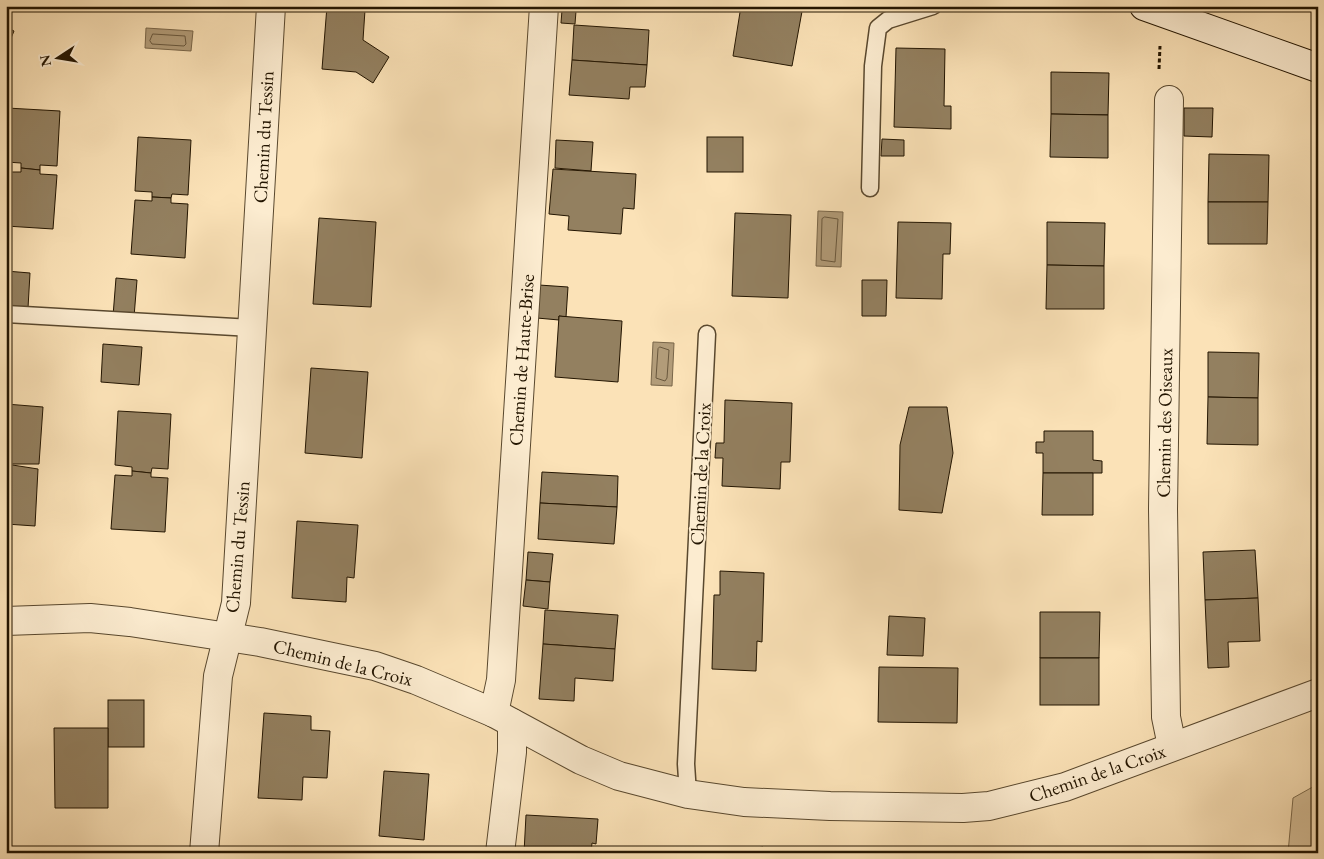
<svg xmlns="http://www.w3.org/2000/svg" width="1324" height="859" font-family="'EB Garamond',serif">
	<rect width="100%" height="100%" fill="#fbe2b7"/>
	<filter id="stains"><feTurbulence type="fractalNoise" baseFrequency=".004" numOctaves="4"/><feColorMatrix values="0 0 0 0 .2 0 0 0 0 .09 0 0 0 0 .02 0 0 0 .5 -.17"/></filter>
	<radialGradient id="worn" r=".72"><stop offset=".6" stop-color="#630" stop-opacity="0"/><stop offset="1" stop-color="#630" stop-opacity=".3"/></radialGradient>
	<path fill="#d6bf98" stroke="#7c6a4c" d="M1318 784V853H1288L1293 798Z"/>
	<g fill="#b29c79" stroke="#796649">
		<path d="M146 28 193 31 191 51 145 48Z"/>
		<path d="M818 211 843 212 841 267 816 266Z"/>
		<path d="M653 342 674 343 672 386 651 385Z"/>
	</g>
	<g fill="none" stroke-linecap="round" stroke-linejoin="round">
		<g stroke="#6a583d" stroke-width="1">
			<path d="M153 34 185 36 186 44 184 46 152 44 150 41Z"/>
			<path d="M825 217 838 219 835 262 821 260 822 219Z"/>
			<path d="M660 347 669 350 667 378 665 381 656 378 658 349Z"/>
		</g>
	</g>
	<g fill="#938060" stroke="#231501">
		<path d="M327 6H373L365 10 363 40 389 57 373 83 356 72 322 69Z"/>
		<path d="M562 6H593V11L562 10Z"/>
		<path d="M741 6H803L792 66 733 56Z"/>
		<path d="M562 10 576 11 575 24 561 23Z"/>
		<path d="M574 25 649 30 647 65 572 60Z"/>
		<path d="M6 27 14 31 9 43 6 42Z"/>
		<path d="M896 48 945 49 944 106H951V129L894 127Z"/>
		<path d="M572 60 647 65 645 87H630L629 99 569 95Z"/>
		<path d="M1051 72 1109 73 1108 115 1051 114Z"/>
		<path d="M7 108 60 111 57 166 40 165V170L21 168V163L6 162Z"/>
		<path d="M1184 108H1213L1212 137 1184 136Z"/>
		<path d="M1051 114 1108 115V158L1050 157Z"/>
		<path d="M138 137 191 140 188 195 172 194 171 198 152 197V192L135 191Z"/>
		<rect x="707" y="137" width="36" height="35"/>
		<path d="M882 139 904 140V156H881Z"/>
		<path d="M556 140 593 142 591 171 555 168Z"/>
		<path d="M1209 154 1269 155 1268 202H1208Z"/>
		<path d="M21 168 40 170V174L57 175 53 229 6 226V172H21Z"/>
		<path d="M553 169 636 174 634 209 623 208 621 234 568 230 569 216 549 214Z"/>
		<path d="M152 197 171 198V203L188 204 185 258 131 254 135 200 152 201Z"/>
		<path d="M1208 202H1268L1267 244H1208Z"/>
		<path d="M735 213 791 215 788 298 732 296Z"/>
		<path d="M319 218 376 222 371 307 313 304Z"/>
		<path d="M898 222 951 223 950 254H943L942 299 896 298Z"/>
		<path d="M1047 222 1105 223 1104 266 1047 265Z"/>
		<path d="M1047 265 1104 266V309H1046Z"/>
		<path d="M6 271 30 273 28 308 6 307Z"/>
		<path d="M116 278 137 280 134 317 113 316Z"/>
		<path d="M862 280H887L886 316H862Z"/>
		<path d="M539 285 568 287 566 317 559 316V320L537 318Z"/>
		<path d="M559 316 622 321 618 382 555 377Z"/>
		<path d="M103 344 142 347 139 385 101 382Z"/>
		<path d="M1208 352 1259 353 1258 398 1208 397Z"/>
		<path d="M311 368 368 372 362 458 305 453Z"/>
		<path d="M1208 397 1258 398V445L1207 444Z"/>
		<path d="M725 400 792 403 790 462H781L780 489 722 486 723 458H715L716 443H724Z"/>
		<path d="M6 404 43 407 39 464H6Z"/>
		<path d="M909 407H947L953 453 942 513 899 510 900 445Z"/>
		<path d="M118 411 171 414 168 469 152 468 151 473 132 471V467L115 465Z"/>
		<path d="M1044 431H1093V460L1102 461V473H1043V453H1036V442H1044Z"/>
		<path d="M6 464 38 469 35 526 6 524Z"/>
		<path d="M132 471 151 473V477L168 478 165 532 111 529 115 475 132 476Z"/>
		<path d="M542 472 618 476 617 507 540 503Z"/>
		<path d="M1043 473H1093V515H1042Z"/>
		<path d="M540 503 617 507 614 544 538 539Z"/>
		<path d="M297 521 358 525 354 578 347 577 346 602 292 598Z"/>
		<path d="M1255 550 1258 598 1205 600 1203 552Z"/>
		<path d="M528 552 553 554 550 582 526 580Z"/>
		<path d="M720 571 764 573 762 642 757 641 756 671 712 669 714 595H720Z"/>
		<path d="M526 580 550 582 548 609 523 606Z"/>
		<path d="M1258 598 1260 641 1228 642 1229 667 1208 668 1205 600Z"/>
		<path d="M545 610 618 615 615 649 543 644Z"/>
		<path d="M1040 612H1100L1099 658H1040Z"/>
		<path d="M889 616 925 618 923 656 887 655Z"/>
		<path d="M543 644 615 649 613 681 575 678 574 701 539 699Z"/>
		<rect x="1040" y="658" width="59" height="47"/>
		<path d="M879 667 958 668 957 723 878 722Z"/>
		<rect x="108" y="700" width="36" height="47"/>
		<path d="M264 713 311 716V730L330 731 327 778 303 777 302 800 258 798Z"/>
		<path d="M54 728H108V808H55Z"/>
		<path d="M384 771 429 774 424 840 379 836Z"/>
		<path d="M526 815 598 819 596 844 592 843 591 853H524Z"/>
		<path d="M763 847 764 853H721Z"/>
	</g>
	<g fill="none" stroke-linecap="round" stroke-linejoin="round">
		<g stroke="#59482e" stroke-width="19">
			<g id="service">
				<path d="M870 188 873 66 878 28 888 20 933 6"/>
				<path d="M6 314 252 328"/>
				<path d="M688 794 686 764 707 334"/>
			</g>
		</g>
		<g stroke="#59482e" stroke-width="30">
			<g id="minor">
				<path d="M1169 100 1163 509 1166 717 1172 746"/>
				<path d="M6 621 90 618 130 622 260 642 375 666 416 680 494 713 581 760 619 776 688 794 744 802 830 806 963 808 989 806 1065 787 1318 693"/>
				<path d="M494 713 501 680 544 6"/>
				<path d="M204 853 218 676 236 603 271 6"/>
				<path d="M500 853 512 752V723"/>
			</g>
		</g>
		<g stroke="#231501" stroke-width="30">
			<path id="secondary" d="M1144 6 1318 68"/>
		</g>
		<path stroke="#231501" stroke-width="3" stroke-dasharray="4 2.5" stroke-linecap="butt" d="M1159 69 1160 46"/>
		<use href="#service" stroke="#fcecd0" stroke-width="16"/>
		<use href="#minor" stroke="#fcecd0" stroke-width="28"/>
		<use href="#secondary" stroke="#fcecd0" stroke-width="28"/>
	</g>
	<g text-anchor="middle" stroke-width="4" stroke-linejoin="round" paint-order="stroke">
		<g font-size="19" fill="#231501" stroke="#fcecd0">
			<text transform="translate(263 137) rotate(-87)" y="7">Chemin du Tessin</text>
			<text transform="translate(521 360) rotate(-86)" y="7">Chemin de Haute-Brise</text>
			<text transform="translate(1164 423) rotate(-89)" y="7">Chemin des Oiseaux</text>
			<text transform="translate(700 474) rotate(-87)" y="7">Chemin de la Croix</text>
			<text transform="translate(237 547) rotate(-85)" y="7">Chemin du Tessin</text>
			<text transform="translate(343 662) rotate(14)" y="7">Chemin de la Croix</text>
			<text transform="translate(1097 773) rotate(-19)" y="7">Chemin de la Croix</text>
		</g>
	</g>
	<rect width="1324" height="859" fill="none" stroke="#fbe2b7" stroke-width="25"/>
	<rect x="8" y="8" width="1309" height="844" fill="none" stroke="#231501" stroke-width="2.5"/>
	<rect x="12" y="12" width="1299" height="834" fill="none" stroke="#231501"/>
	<g transform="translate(58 58) rotate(258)" stroke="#fcecd0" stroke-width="4" paint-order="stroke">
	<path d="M0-4L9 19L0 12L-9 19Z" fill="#231501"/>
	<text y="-8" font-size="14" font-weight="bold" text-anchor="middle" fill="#231501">N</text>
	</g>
	<rect width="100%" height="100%" filter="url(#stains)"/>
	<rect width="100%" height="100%" fill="url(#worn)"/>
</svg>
